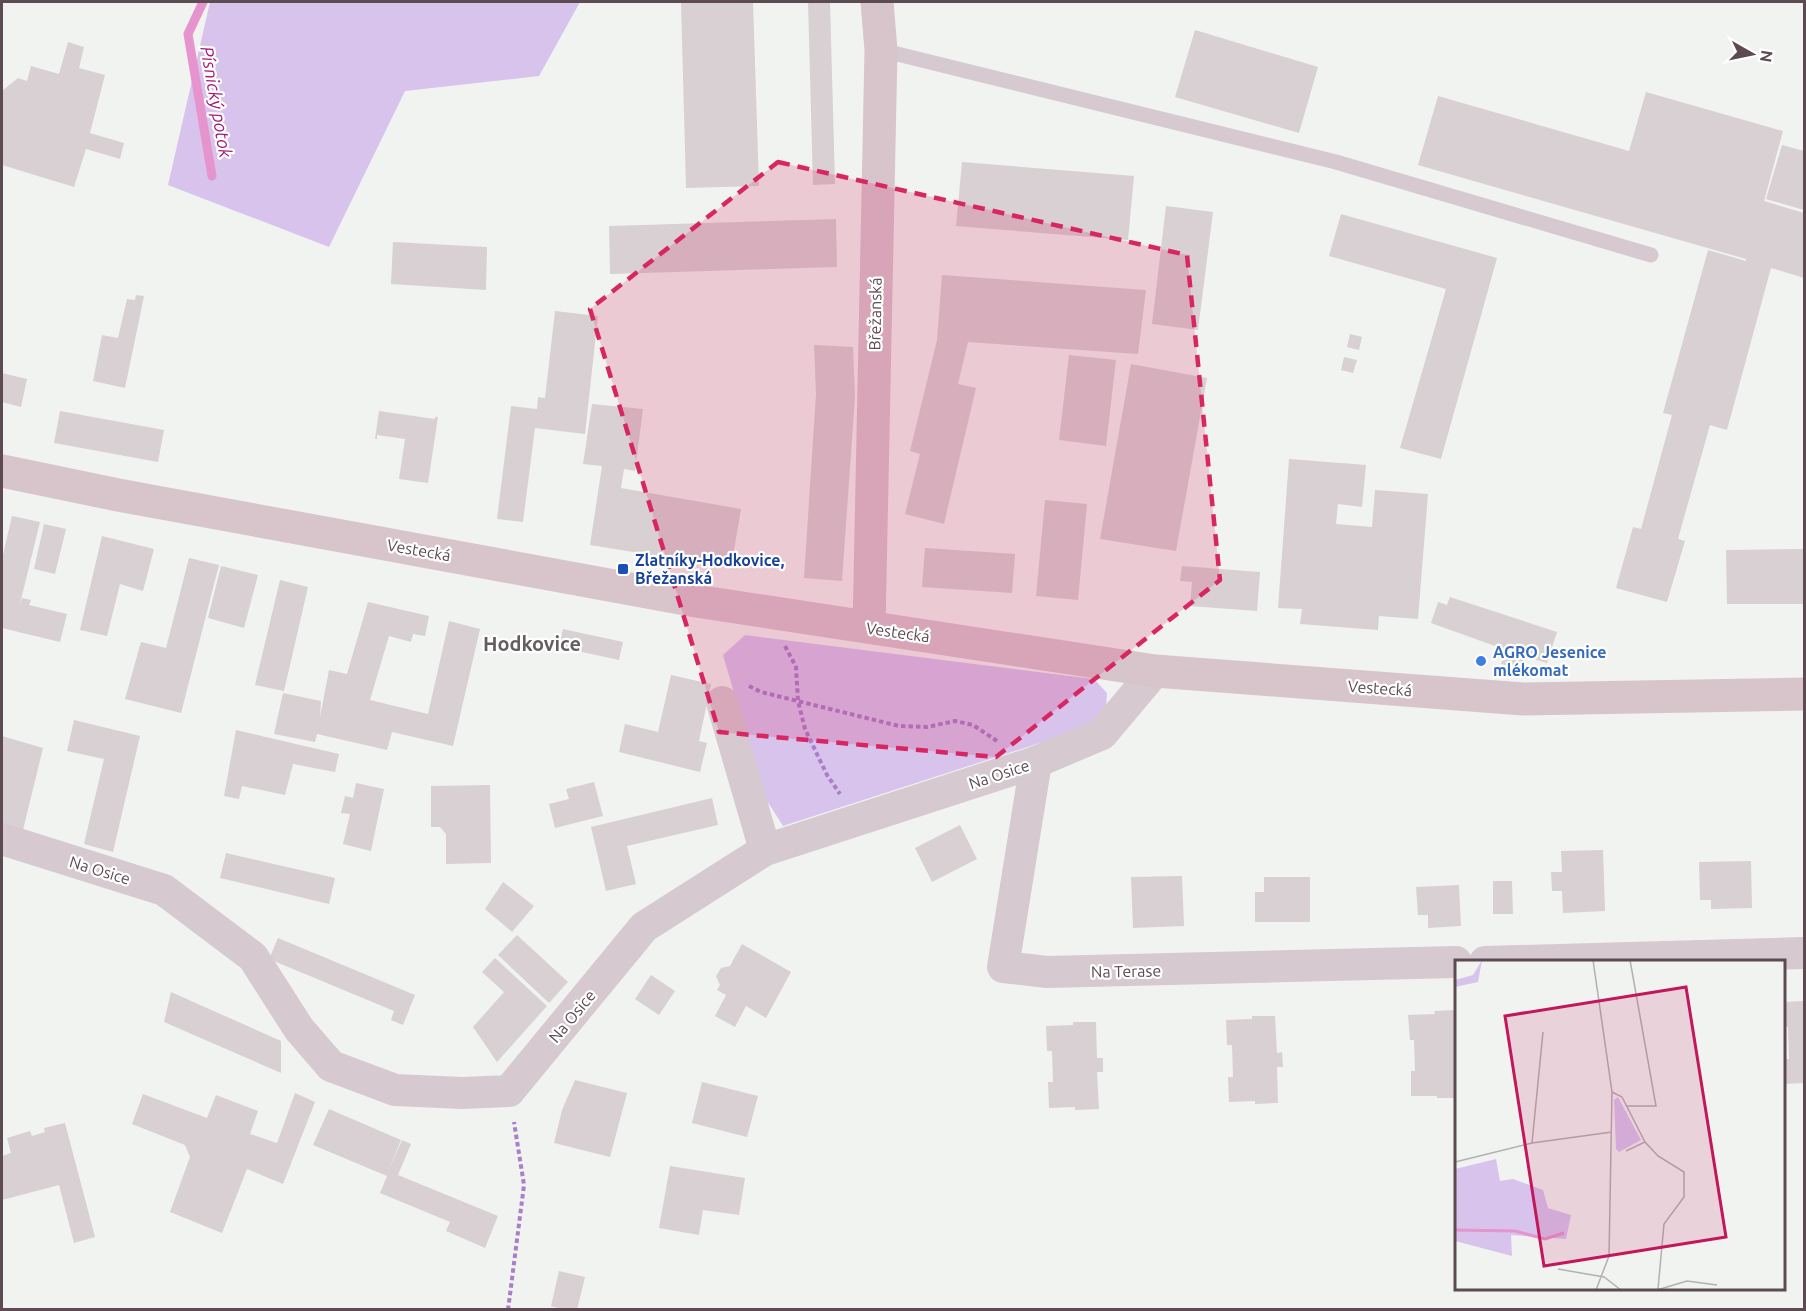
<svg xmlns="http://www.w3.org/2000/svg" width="1806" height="1311" font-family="Ubuntu,sans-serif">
	<rect width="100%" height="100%" fill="#f1f3f1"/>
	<g fill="#d8c3ed">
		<path d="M210 2H580L539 76 405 91 329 247 168 185Z"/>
		<path d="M745 635 1094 679 1107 693 1106 709 1086 728 783 826 764 796 723 655Z"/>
	</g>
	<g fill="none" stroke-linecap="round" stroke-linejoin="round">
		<path stroke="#e694cd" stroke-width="9" d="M203 2 188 34 212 176"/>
	</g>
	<g fill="#d8d0d3">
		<path d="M681 2H753L759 186 686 188Z"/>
		<path d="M808 2H830L835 184 813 185Z"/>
		<path d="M1195 30 1318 67 1299 133 1175 97Z"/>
		<path d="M68 42 84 47 79 68 105 75 90 133 124 143 120 159 86 149 74 187 2 165V91L18 78 27 81 31 66 59 74Z"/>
		<path d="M1646 92 1783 131 1764 201 1804 213V278L1771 268 1727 430 1710 425 1678 539 1685 541 1667 602 1616 588 1633 527 1641 529 1672 415 1663 413 1708 250 1746 261V259L1418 165 1438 96 1629 151Z"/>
		<path d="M1782 145 1804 151V210L1766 199Z"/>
		<path d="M962 162 1134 176 1128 240 956 226Z"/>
		<path d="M1166 206 1213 212 1198 330 1152 324Z"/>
		<path d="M1341 214 1497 258 1441 459 1400 448 1446 289 1329 256Z"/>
		<path d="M836 219 837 267 610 274 609 226Z"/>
		<path d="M393 242 487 247 486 290 391 284Z"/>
		<path d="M942 275 1146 290 1138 354 968 342 958 384 976 388 944 524 905 514 920 454 910 451 937 340Z"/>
		<path d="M136 295 144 296 125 388 93 381 102 335 118 338 127 299 135 300Z"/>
		<path d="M555 311 598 316 585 434 535 428 523 522 497 519 511 406 537 409 538 397 545 398Z"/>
		<path d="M1350 334 1362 337 1359 350 1347 347Z"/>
		<path d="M814 345 853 347 855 397 842 581 804 578 816 394Z"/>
		<path d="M1069 355 1116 360 1106 446 1059 440Z"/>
		<path d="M1344 357 1357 360 1353 373 1341 370Z"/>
		<path d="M1131 364 1207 378 1176 551 1100 539Z"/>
		<path d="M2 373 27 379 21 407 2 402Z"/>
		<path d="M592 404 643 409 635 471 624 469 621 488 741 509 731 568 590 545 602 466 583 464Z"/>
		<path d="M60 411 164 430 158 462 54 443Z"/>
		<path d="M379 411 435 419V417H438L428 483 399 479 405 439 377 435V439H375Z"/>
		<path d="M1289 459 1366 465 1362 507 1338 504 1336 524 1372 527 1375 490 1428 494 1418 619 1379 616 1378 630 1300 624 1302 609 1278 608Z"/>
		<path d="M1045 500 1087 504 1078 600 1036 596Z"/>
		<path d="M12 516 40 522 19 608 22 598 31 600 29 605 67 614 60 642 2 628V559Z"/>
		<path d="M44 524 66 529 55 574 34 569Z"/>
		<path d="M102 536 154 549 143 591 120 584 107 636 80 630Z"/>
		<path d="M925 548 1015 554 1012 593 922 587Z"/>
		<path d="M1804 549V604H1727L1726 550Z"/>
		<path d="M189 558 219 565 181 713 125 699 141 642 166 648Z"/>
		<path d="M221 566 258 575 244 628 208 618Z"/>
		<path d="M1182 566 1260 572 1257 611 1190 606 1192 582 1180 581Z"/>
		<path d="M280 580 308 587 284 691 255 685Z"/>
		<path d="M1450 597 1557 632 1547 663 1527 657 1522 671 1501 664 1506 650 1431 623 1438 602 1447 605Z"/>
		<path d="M368 602 429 616 425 636 413 634 411 642 389 636 370 700 428 714 449 621 480 629 453 746 392 732 387 750 317 734 315 742 274 734 283 693 321 701 320 717 329 670 347 674Z"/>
		<path d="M563 629 623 642 619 660 559 647Z"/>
		<path d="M671 675 711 684 699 741 707 743 700 772 619 752 625 724 658 732Z"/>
		<path d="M74 720 140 736 113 852 84 844 104 759 67 751Z"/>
		<path d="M236 730 339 754 335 772 293 764 285 795 242 786 239 799 224 796Z"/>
		<path d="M2 736 43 748 23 830 2 825Z"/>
		<path d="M594 782 603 816 555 828 549 804 569 799 566 789Z"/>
		<path d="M356 783 384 789 371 851 343 844 350 814 341 813 345 796 353 798Z"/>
		<path d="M490 785 491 863 446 864V834L440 827H431V786Z"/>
		<path d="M712 798 718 825 627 846 636 884 606 891 591 827Z"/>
		<path d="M960 825 977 859 932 882 915 848Z"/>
		<path d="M1603 850 1605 911 1563 913 1562 891H1552L1551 872H1562L1561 851Z"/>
		<path d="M226 853 335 878 329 904 220 878Z"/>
		<path d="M1751 861 1752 908 1711 909V900H1700L1699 862Z"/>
		<path d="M1182 876 1184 926 1133 928 1131 877Z"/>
		<path d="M1264 877H1310V922H1255V892H1264Z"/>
		<path d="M1493 881H1512L1513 914H1493Z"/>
		<path d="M503 882 534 906 512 932 485 909Z"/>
		<path d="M1459 885 1461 926 1428 928V915H1418L1416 887Z"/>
		<path d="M517 935 568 982 549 1003 498 955Z"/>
		<path d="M278 938 415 995 403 1025 391 1020 394 1011 269 959Z"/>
		<path d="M742 944 791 972 766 1018 746 1006 735 1027 715 1016 726 995 717 990 720 985 716 976 721 968 730 966Z"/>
		<path d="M495 958 547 1006 497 1062 473 1027 504 992 482 972Z"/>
		<path d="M651 975 675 991 659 1015 635 999Z"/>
		<path d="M171 992 281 1041V1073L164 1022Z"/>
		<path d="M1804 1001V1083L1785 1084 1784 1059H1789L1788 1027H1784V1002Z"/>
		<path d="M1456 1010V1098H1437V1096H1411V1071H1415L1414 1040H1410L1408 1015 1435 1014 1434 1011Z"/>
		<path d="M1252 1016H1275L1277 1053 1282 1052 1283 1067H1277L1278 1103 1255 1104V1101L1229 1102 1228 1077H1233L1232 1045H1227L1226 1020 1252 1019Z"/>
		<path d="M1073 1022H1096L1097 1058H1103V1072H1097L1099 1109 1075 1110V1107L1049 1108 1048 1082H1053L1052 1051H1047L1046 1026 1073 1025Z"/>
		<path d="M575 1080 627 1093 610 1157 554 1143 562 1110Z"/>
		<path d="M702 1082 758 1096 747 1137 692 1123Z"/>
		<path d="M295 1093 315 1102 283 1184 247 1169 222 1233 170 1212 190 1157 185 1145 132 1124 143 1094 207 1118 216 1095 258 1111 250 1134 277 1143Z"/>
		<path d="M329 1109 401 1140 388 1172 402 1140 411 1144 398 1175 498 1216 485 1248 446 1231 450 1222 380 1193 387 1176 313 1145Z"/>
		<path d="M65 1123 95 1237 74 1243 59 1185 2 1200V1156L11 1153 7 1138 30 1131 32 1136 45 1132 44 1128Z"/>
		<path d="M670 1166 745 1178 739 1215 703 1210 699 1235 659 1228Z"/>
		<path d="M559 1271 585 1277 577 1310H565L551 1306Z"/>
	</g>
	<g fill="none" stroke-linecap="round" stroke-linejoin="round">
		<g stroke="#ab7ec9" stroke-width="4" stroke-dasharray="4.5 3" stroke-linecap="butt">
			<path d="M785 646 796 667 798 701 805 729 827 775 840 794"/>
			<path d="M749 686 761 692 899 726 927 727 955 721 973 725 997 741"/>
			<path d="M508 1310 524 1185 514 1122"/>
		</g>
		<path stroke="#d6c9cf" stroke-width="15" d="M881 50 1336 162 1651 255"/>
		<g stroke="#d6c9cf" stroke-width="32">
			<path d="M722 702 765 850"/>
			<path d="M1036 762 1003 967 1047 972 1456 962"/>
			<path d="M2 839 164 890 253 957 299 1029 331 1066 395 1090 462 1093 509 1091 644 927 765 850 1036 762 1102 734 1155 671"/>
			<path d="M1485 962 1804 953"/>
		</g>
		<g stroke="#d8c5cc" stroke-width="33">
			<path d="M2 471 118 495 696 601 1155 671 1523 699 1804 694"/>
			<path d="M869 627 881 50 877 2"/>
		</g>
	</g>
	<path fill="#d82662" fill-opacity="0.2" stroke="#d82662" stroke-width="4.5" stroke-dasharray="12 8" stroke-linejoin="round" d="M778 162 1187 255 1220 580 996 757 719 732 590 309Z"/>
	<rect fill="#1a4fb4" stroke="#fff" stroke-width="2" x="617" y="563" width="12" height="12" rx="3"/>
	<circle fill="#3f7fe0" stroke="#fff" stroke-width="2" cx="1481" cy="661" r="6"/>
	<g text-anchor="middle" stroke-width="4.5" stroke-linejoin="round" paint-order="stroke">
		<g font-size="16" fill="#5d4a52" stroke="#fff">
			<text transform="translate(875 314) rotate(-89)" y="6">Břežanská</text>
			<text transform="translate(419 550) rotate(10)" y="6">Vestecká</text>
			<text transform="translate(898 632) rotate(8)" y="6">Vestecká</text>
			<text transform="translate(1380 688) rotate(4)" y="6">Vestecká</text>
			<text transform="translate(999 774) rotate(-18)" y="6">Na Osice</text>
			<text transform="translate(100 870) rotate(17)" y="6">Na Osice</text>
			<text transform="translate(1126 971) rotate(-1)" y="6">Na Terase</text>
			<text transform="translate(572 1016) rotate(-50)" y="6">Na Osice</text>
		</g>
		<g font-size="16" font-weight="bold" fill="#164399" stroke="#fff" text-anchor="start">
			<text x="635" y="566">Zlatníky-Hodkovice,<tspan x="635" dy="18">Břežanská</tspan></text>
		</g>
		<g font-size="16" font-weight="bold" fill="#366cbe" stroke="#fff" text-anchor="start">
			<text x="1493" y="658">AGRO Jesenice<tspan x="1493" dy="18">mlékomat</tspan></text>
		</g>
		<g font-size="18" font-style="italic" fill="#a31778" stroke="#fff">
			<text transform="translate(216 102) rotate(80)" y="6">Písnický potok</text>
		</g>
		<g font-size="20" font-weight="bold" fill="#655e60" stroke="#fff">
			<text x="532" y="651">Hodkovice</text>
		</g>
	</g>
	<g transform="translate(1455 960)">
		<rect width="330" height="330" fill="#f1f3f1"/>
		<path d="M27 0 23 22 0 27V20L18 15ZM163 137 186 180 164 192 161 189 159 140ZM41 199 45 221 58 219 88 230 93 248 116 255 111 279 56 275 57 296 0 281V209Z" fill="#d8c3ed"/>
		<path fill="none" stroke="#e694cd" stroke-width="3" d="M0 270 60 271 90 279 109 273"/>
		<path fill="none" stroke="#b6afb1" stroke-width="1.5" d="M138 0 157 132 154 296 141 330M157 132 167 137 190 182 203 196 229 212V237L209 264 203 329M172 146H201L175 0M77 183 88 72M171 191 190 182M0 202 77 183 157 172M103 309 149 317 166 330M202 330 232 321 262 325"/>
		<path fill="#c2185b" fill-opacity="0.15" stroke="#c2185b" stroke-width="3" d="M231 27 271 277 89 306 50 56Z"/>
		<rect width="330" height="330" fill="none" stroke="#5d4a52" stroke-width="3"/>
	</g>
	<rect width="1806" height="1311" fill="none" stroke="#5d4a52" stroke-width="6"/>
	<g transform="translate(1752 54) rotate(99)" stroke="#ffffff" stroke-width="4.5" paint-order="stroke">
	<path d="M0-4.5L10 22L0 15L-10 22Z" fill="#5d4a52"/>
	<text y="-9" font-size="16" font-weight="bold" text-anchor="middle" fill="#5d4a52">N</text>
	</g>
</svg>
